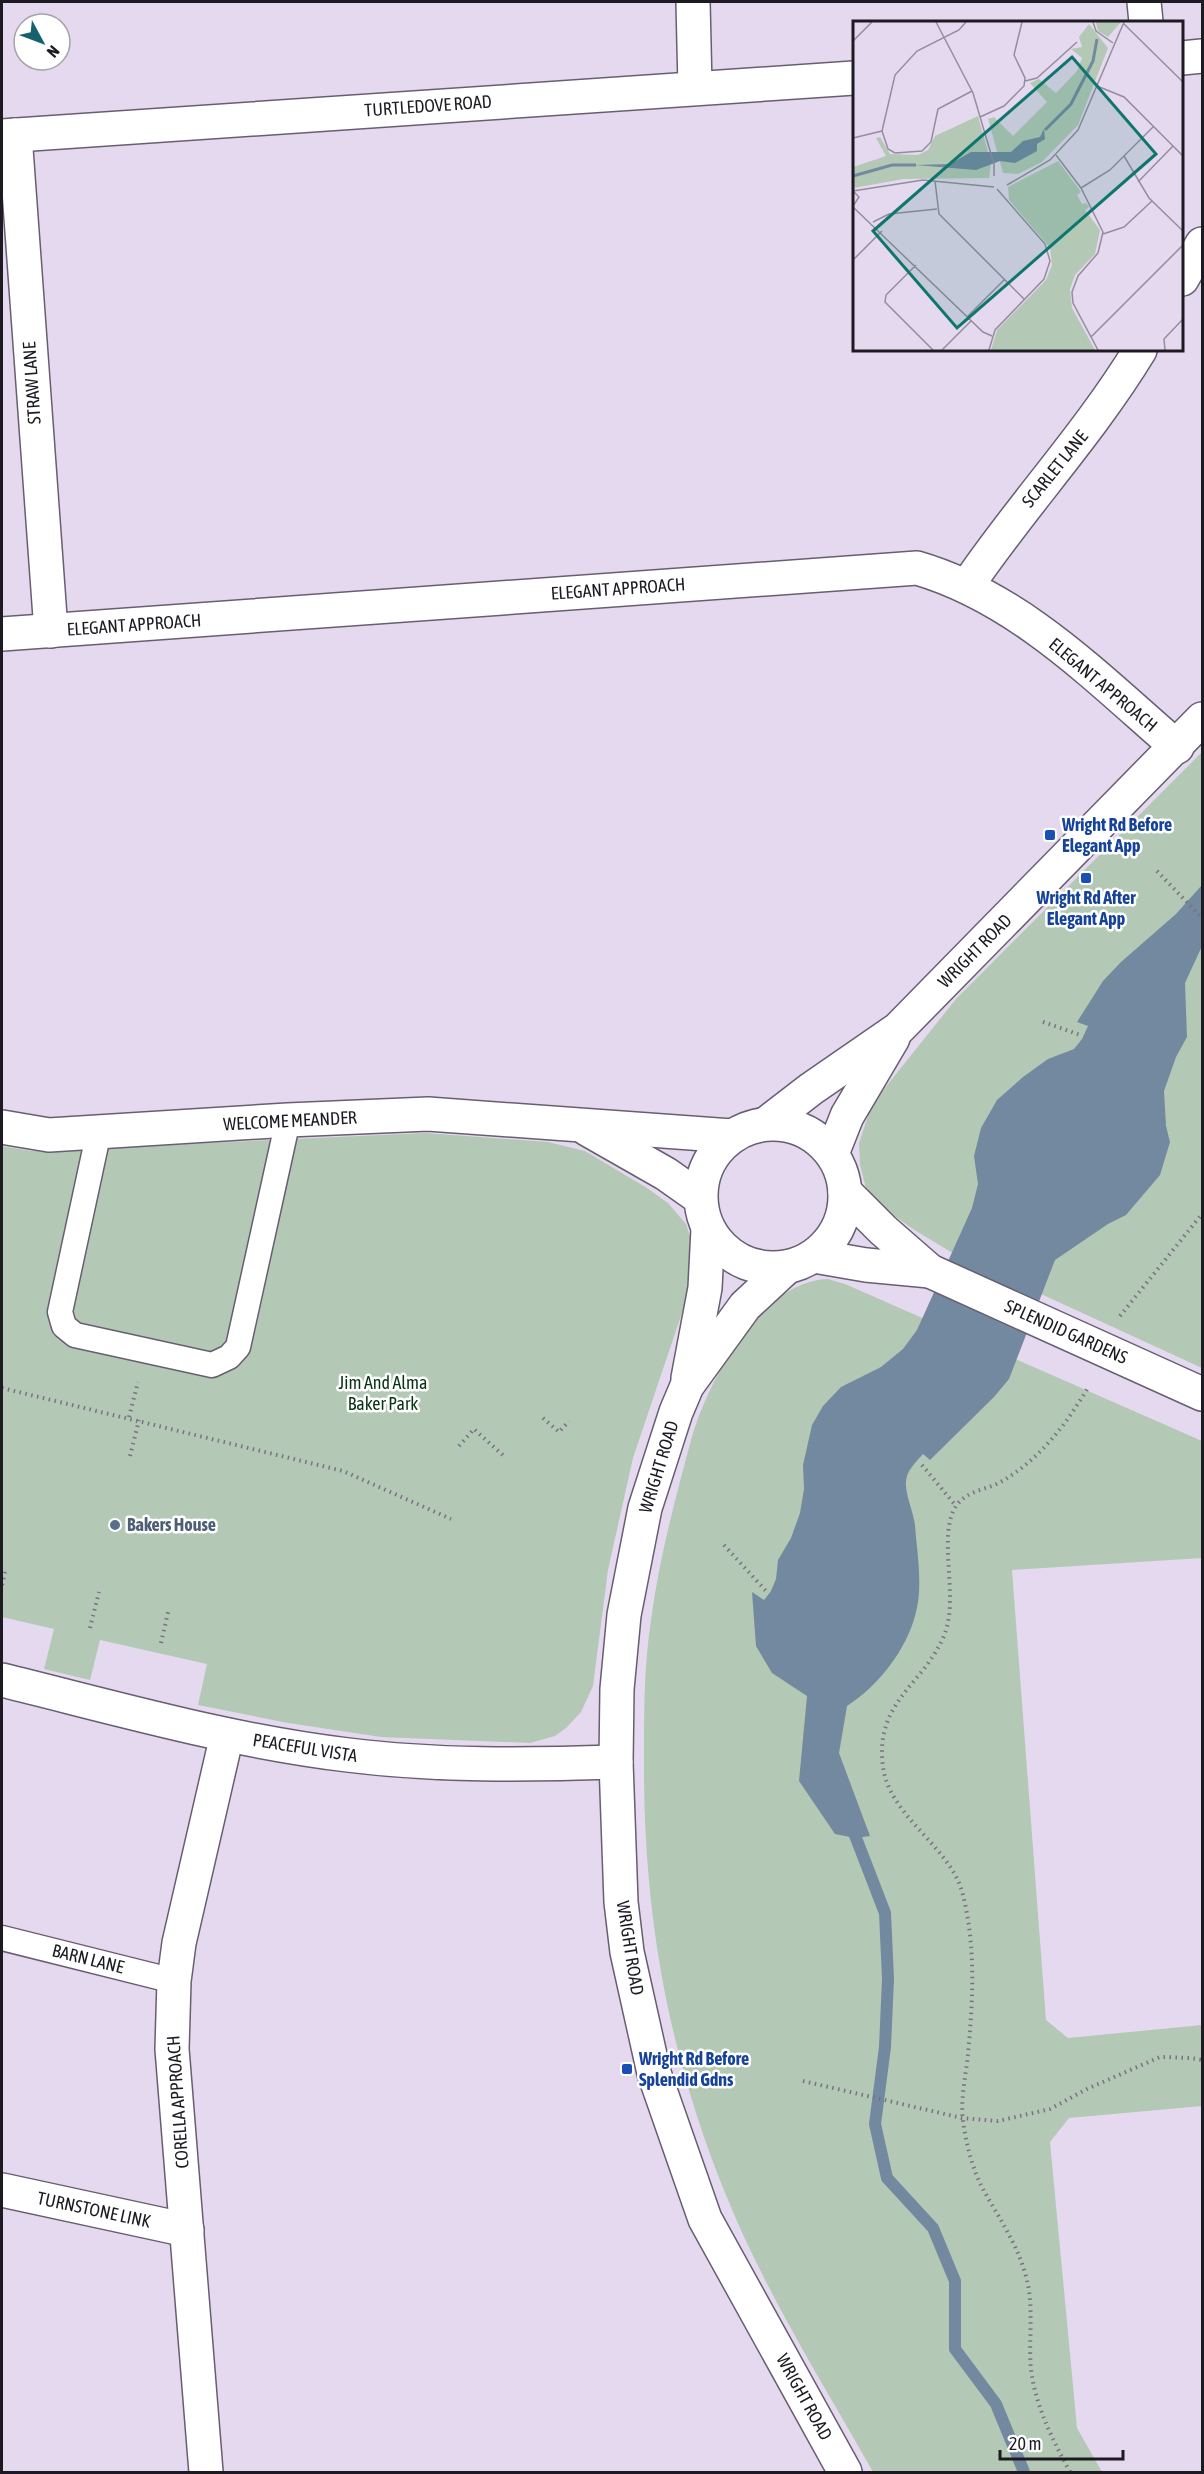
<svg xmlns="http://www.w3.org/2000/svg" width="1204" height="2474" font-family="'Asap Condensed',sans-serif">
	<rect width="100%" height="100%" fill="#e5d9ef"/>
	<g fill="#b4c8b6">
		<path d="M1202 752V1368L956 1255 916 1231 886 1210 874 1200 866 1188 860 1165 859 1143 872 1104 956 999Z"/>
		<path d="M425 1133 548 1142 585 1151 647 1188 668 1203 686 1224 694 1250 693 1270 686 1301 633 1458 608 1570 593 1686 581 1712 566 1728 555 1736 530 1743 381 1737 288 1723 198 1705 207 1664 100 1640 90 1680 44 1669 54 1629 2 1617V1146L32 1151Z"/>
		<path d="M828 1279 845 1284 1202 1441V1558L1012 1570 1046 2020 1068 2038 1202 2025V2106L1069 2118 1050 2142 1077 2428 1102 2472H873C823 2383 767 2295 728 2200 668 2055 643 1914 644 1757 644 1711 644 1665 651 1620 659 1559 675 1500 691 1440 707 1383 760 1281 828 1279Z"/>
	</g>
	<path fill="#7289a0" d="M1202 885V946L1185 983 1187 1037 1176 1057 1164 1091 1166 1126 1170 1142 1160 1175 1126 1215 1108 1224 1055 1260 1009 1379 994 1397 930 1460 923 1454C916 1462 907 1470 906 1481 905 1495 913 1510 915 1525 917 1553 923 1585 916 1612 907 1650 878 1686 847 1706L839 1753 870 1836 855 1838 835 1834 799 1781 807 1696 772 1673 756 1646 752 1592 764 1600 771 1591 776 1579 778 1560 791 1538 800 1513 804 1489 803 1465 812 1425 823 1406 841 1387 881 1367 903 1349 917 1330 972 1208 978 1184 974 1156 981 1128 997 1100 1023 1077 1048 1059 1074 1049 1082 1039 1088 1026 1077 1022 1103 981 1121 962 1176 914Z"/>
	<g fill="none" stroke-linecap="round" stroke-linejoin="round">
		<path stroke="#7289a0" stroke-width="12" d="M851 1825 885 1913 888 1979 885 2047 875 2124 887 2178 933 2228 955 2281V2349L996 2404 1024 2472"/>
		<g stroke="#685e71" stroke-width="27">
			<g id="lane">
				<path d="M99 1131 60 1312 64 1326 75 1335 212 1365 229 1357 238 1347 288 1120"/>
				<path d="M2 1938 174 1981"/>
			</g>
		</g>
		<g stroke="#685e71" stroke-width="36">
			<g id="street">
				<path d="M693 2 695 87"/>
				<path d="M1144 2 1146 22"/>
				<path d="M1182 58 1202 56"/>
				<path d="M15 135 51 631"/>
				<path d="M2 136 854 78"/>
				<path d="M1182 279 1202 244"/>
				<path d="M967 586C1022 505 1089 434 1140 350"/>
				<path d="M2 634 917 568C1020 598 1098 679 1177 747"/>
				<path d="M2 1127 49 1135 288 1120 428 1114 732 1136"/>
				<path d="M587 1129 666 1174 700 1198"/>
				<path d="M845 1192 883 1230 930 1271 1202 1394"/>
				<path d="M814 1256 866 1265 930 1271"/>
				<path d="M2 1680C116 1708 230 1741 348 1755 436 1766 527 1765 616 1762"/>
				<path d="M2 2190 187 2230"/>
				<path d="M206 2472 172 2049 174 1981 179 1943 227 1735"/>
			</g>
		</g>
		<g stroke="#685e71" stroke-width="36">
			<g id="secondary">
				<path d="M767 1123 811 1089 898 1029 1202 719"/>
				<circle cx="773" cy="1196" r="72"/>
				<path d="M832 1154 847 1116 893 1038"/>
				<path d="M787 1267 745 1306 687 1386 676 1412 645 1508 624 1615 617 1689 616 1762 621 1902 627 1952 654 2073 705 2219 845 2472"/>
				<path d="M688 1378 705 1288 708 1229"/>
			</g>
		</g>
		<g stroke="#7a7280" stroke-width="4" stroke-dasharray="1.5 4.5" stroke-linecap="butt">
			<path d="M1157 871 1202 918"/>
			<path d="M1043 1022 1080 1035"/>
			<path d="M1120 1316 1202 1214"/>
			<path d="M2 1388 343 1471 451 1519"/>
			<path d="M129 1417 138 1382"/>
			<path d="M543 1418 559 1432 569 1421"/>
			<path d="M459 1446 474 1429 505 1457"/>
			<path d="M130 1456 139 1420"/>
			<path d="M922 1465 956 1506"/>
			<path d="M724 1545 766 1591"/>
			<path d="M2 1585 5 1571"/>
			<path d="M90 1628 99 1592"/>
			<path d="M161 1643 169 1608"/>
			<path d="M803 2081 962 2118 998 2121 1050 2109 1087 2089 1160 2057 1190 2058 1202 2060"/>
			<path d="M1070 2472C1053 2440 1036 2408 1031 2370 1028 2338 1035 2305 1025 2273 1016 2242 999 2218 984 2191 973 2171 966 2144 963 2121 960 2100 966 2075 968 2054 973 2000 976 1948 963 1895 951 1846 890 1818 883 1767 874 1700 926 1684 945 1633 959 1596 937 1535 956 1506 968 1489 989 1490 1004 1480 1042 1457 1067 1423 1089 1386"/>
		</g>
		<use href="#lane" stroke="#fff" stroke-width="24"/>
		<use href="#street" stroke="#fff" stroke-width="33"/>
		<use href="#secondary" stroke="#fff" stroke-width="33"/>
	</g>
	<g fill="#1a4fb4" stroke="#fff" stroke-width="2">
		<rect x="1044" y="829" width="12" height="12" rx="3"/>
		<rect x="1080" y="872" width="12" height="12" rx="3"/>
		<rect x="621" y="2063" width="12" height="12" rx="3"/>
	</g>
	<circle fill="#5c6f8a" stroke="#fff" stroke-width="2" cx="115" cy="1525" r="6"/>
	<g text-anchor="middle" stroke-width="5" stroke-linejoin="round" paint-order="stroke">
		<g font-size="18" fill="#1e1a22" stroke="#fff">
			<text transform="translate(428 106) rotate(-4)" y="6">TURTLEDOVE ROAD</text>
			<text transform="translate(32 383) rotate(-94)" y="6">STRAW LANE</text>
			<text transform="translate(1055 469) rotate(-51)" y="6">SCARLET LANE</text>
			<text transform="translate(618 589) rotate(-4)" y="6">ELEGANT APPROACH</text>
			<text transform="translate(134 625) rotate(-4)" y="6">ELEGANT APPROACH</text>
			<text transform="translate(1103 685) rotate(40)" y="6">ELEGANT APPROACH</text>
			<text transform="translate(975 951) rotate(-45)" y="6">WRIGHT ROAD</text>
			<text transform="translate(290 1121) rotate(-3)" y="6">WELCOME MEANDER</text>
			<text transform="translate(1066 1332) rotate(24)" y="6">SPLENDID GARDENS</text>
			<text transform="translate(659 1467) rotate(-73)" y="6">WRIGHT ROAD</text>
			<text transform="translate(305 1748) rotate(9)" y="6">PEACEFUL VISTA</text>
			<text transform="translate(630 1948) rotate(81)" y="6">WRIGHT ROAD</text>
			<text transform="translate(88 1959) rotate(14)" y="6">BARN LANE</text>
			<text transform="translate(178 2102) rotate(-94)" y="6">CORELLA APPROACH</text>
			<text transform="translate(94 2210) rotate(12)" y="6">TURNSTONE LINK</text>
			<text transform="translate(804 2397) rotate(61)" y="6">WRIGHT ROAD</text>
		</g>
		<g font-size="18" font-weight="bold" fill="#164399" stroke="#fff" text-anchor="start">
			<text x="1062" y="831">Wright Rd Before<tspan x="1062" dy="21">Elegant App</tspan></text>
			<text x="1086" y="904" text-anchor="middle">Wright Rd After<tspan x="1086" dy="21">Elegant App</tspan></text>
			<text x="639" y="2065">Wright Rd Before<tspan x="639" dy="21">Splendid Gdns</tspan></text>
		</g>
		<g font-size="18" fill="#083312" stroke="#fff">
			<text x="383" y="1389">Jim And Alma<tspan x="383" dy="21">Baker Park</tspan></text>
		</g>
		<g font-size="18" font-weight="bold" fill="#4e5e75" stroke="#fff" text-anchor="start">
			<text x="127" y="1531">Bakers House</text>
		</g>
	</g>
	<g transform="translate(853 21)">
		<rect width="330" height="330" fill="#e5d9ef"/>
		<path d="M243 1H268L255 16 245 10ZM236 3 255 27 225 104 189 141 165 153 150 152 135 98 141 96 160 115 194 81 177 62 186 58 203 72 224 50 229 37 218 28 229 26 226 16ZM125 95 138 142 136 157 51 158 0 167V146L33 135 23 117 27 116 37 133 65 134 75 129 82 115ZM205 140 228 171 224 174 229 183 233 182 236 186 232 189 247 209 242 233 222 254 217 268 219 287 242 329H138L144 309 193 259 199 244 197 227 156 179 155 166Z" fill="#b4c8b6"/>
		<path d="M191 108 192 118 184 123V130L162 142 147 140 123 149 62 144 97 143 118 131H158L170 120 187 116Z" fill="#7289a0"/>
		<path fill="none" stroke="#7289a0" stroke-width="3" d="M192 109 218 83 240 40 244 18M0 155 39 144H63"/>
		<path fill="none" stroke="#958d9d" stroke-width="1.5" d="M83 1 120 72 141 143V155M113 1 106 9 64 30 42 54 29 110 35 128 42 132 69 130 78 121 85 88 119 70M240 1 243 10 260 22M270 2 330 61M0 20 19 1M172 60 184 57 224 21M244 65 271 76 330 135M127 96 151 85 171 65 172 57 161 34 169 1M0 117 29 110M203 134 228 167 250 211 245 232 225 255 219 271 220 282 245 329M271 135 296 177 330 210M82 160 86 193 171 278M285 161 320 125M154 164 197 139 225 109 271 1M228 167 257 149 300 106M0 170 70 159 141 166M0 185 6 176 0 170M0 186 130 311 139 315M20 201 36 193 84 188M250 213 271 206 299 180M0 239 29 210M63 244 33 274 32 281 80 329M114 296 152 258M238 316 330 224M89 329 118 300M136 329 142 309 191 258 197 240 192 223 144 168M312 329 311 318 330 298"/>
		<path fill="#0f766e" fill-opacity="0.15" stroke="#0f766e" stroke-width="3" d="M219 36 303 133 104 307 20 210Z"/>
		<rect width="330" height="330" fill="none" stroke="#1e1a22" stroke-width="3"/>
	</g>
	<rect width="1204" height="2474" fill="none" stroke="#1e1a22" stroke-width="6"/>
	<g transform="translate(42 42) rotate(131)"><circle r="28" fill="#ffffff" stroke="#a5a3a7" stroke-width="1.5"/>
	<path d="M0-4.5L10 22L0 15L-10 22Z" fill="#15616d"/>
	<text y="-9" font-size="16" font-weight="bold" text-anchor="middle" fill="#1e1a22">N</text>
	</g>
	<path d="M1000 2450v9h123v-9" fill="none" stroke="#1e1a22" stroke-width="3"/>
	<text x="1009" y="2450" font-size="18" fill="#1e1a22" stroke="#ffffff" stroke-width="4.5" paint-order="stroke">20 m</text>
</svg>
